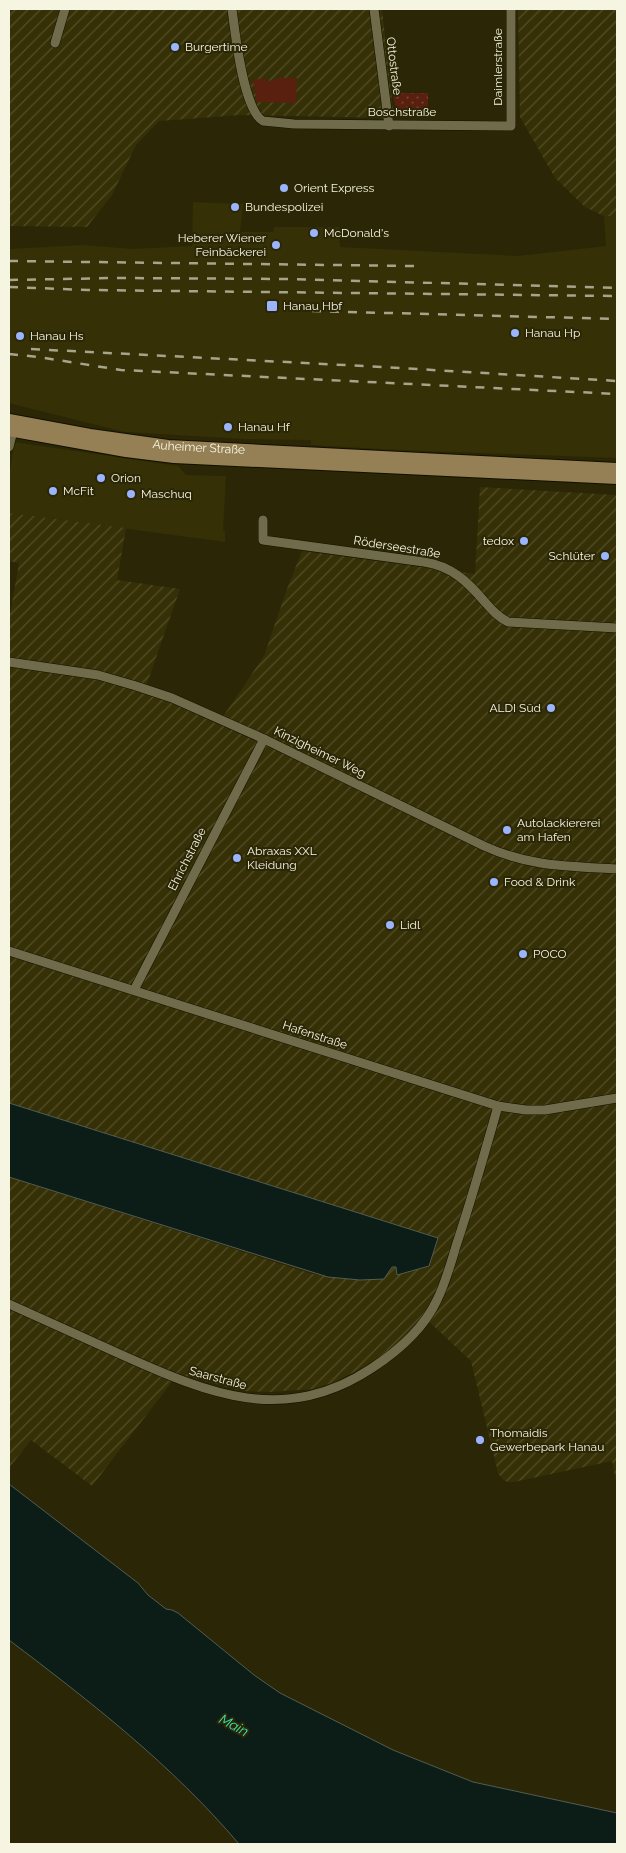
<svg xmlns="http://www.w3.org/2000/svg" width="626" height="1853" font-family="Raleway,sans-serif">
	<defs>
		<pattern id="industrial-furrows" width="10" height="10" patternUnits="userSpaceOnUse" patternTransform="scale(1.25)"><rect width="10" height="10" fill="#353005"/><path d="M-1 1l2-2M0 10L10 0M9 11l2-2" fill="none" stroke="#534f29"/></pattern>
		<pattern id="park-dots" width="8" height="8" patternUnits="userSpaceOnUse" patternTransform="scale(1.25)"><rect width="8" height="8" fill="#5a200f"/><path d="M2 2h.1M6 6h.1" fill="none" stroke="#724132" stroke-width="1.8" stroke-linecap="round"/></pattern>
	</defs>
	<rect width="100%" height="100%" fill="#2b2706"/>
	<g fill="#353005">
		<path d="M193 202 243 204 240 232H273L274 227H339L340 247 518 256 606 246 604 216H617V458L399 450 311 445V440L245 439 125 432 9 403V249L83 245 133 249 192 246Z"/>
		<path d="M14 442 178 466 186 475 226 476 223 531H225V542L9 513V478Z"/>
	</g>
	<g fill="url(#industrial-furrows)">
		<path d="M9 9H382L394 118 241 115 159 121 136 145 112 195 87 227 9 226Z"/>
		<path d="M518 9H617V216H604L585 207 555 178 520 117Z"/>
		<path d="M480 487 617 495V1487L612 1461 514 1482H508L503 1480 498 1473 471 1361 423 1316 392 1349 375 1361 335 1382 312 1389 270 1392 242 1391 178 1374 92 1486 31 1440 9 1468V1177L312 1274 360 1280 384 1279 391 1267H396L397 1275 409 1272 429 1266 437 1238 9 1103V620L19 563 9 561V513L126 528 117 580 180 589 144 692 179 706 218 724 264 656 287 589 302 551 475 574Z"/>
	</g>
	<path fill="#5a200f" d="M266 78V81L276 80 277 78H297L296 103 257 102 253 80Z"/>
	<path fill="url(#park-dots)" d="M393 93H428V116C404 116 396 121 393 93Z"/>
	<g fill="#0c1c16" stroke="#525d53">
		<path d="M9 1103 438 1238 429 1266 397 1275 396 1267H392L384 1279 360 1280 328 1277 9 1177Z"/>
		<path d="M9 1484 138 1583 148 1595 166 1609 172 1610 178 1613 254 1675 280 1693 393 1750 473 1782 617 1813V1844H239C172 1765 91 1702 9 1640Z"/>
	</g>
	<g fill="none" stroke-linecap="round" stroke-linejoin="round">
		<g stroke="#131000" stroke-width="10">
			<g id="minor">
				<path d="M232 9C235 32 243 109 263 121L294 124 511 126V9"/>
				<path d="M374 9 389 126"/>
				<path d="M55 43 65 9"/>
				<path d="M9 447 13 431"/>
				<path d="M263 520V540L424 562C451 566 467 581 484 601 492 610 498 617 508 622L617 628"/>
				<path d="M9 662 98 675 136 686 172 698 264 739 484 846C530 867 569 866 617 869"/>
				<path d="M9 951 498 1106 526 1110H545L617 1098"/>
				<path d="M134 990 264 739"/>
				<path d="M9 1304C47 1321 85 1338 122 1355 209 1394 285 1426 372 1368 398 1351 424 1328 437 1300 446 1282 451 1262 457 1243 472 1198 485 1152 498 1106"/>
			</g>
		</g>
		<g stroke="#131000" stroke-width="14">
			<g id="secondary">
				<path id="s1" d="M9 420 90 435 168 446 617 469"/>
				<path d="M9 430 126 451 174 457 617 478"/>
			</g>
		</g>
		<use href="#minor" stroke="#706c4b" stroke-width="9"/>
		<use href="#secondary" stroke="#948054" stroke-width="12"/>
		<g stroke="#a7a48c" stroke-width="2.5" stroke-dasharray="9 9" stroke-linecap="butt">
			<path d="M9 261 414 266"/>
			<path d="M9 280 114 278 292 279 617 288"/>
			<path d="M9 287 88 290 617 296"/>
			<path d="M312 311 617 319"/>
			<path d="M31 349 383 367 617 381"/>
			<path d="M9 354 38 357 121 370 617 394"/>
		</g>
	</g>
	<g fill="#9ab5fd" stroke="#2b2706" stroke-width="2">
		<circle cx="175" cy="47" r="5"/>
		<circle cx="284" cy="188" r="5"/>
		<circle cx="235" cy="207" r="5"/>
		<circle cx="314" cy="233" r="5"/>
		<circle cx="276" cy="245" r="5"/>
		<rect x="266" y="300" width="12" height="12" rx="2.5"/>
		<circle cx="515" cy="333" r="5"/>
		<circle cx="20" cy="336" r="5"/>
		<circle cx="228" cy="427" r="5"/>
		<circle cx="101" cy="478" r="5"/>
		<circle cx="53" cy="491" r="5"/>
		<circle cx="131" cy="494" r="5"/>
		<circle cx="524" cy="541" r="5"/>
		<circle cx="605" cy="556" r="5"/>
		<circle cx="551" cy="708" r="5"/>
		<circle cx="507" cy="830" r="5"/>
		<circle cx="237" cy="858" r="5"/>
		<circle cx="494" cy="882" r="5"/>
		<circle cx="390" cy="925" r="5"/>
		<circle cx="523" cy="954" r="5"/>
		<circle cx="480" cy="1440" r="5"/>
	</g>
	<g text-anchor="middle" stroke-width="4" stroke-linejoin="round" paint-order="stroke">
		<g font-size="12" fill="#f6f5e2" stroke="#2b2706" text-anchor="start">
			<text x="185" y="51">Burgertime</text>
			<text x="294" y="192">Orient Express</text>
			<text x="245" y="211">Bundespolizei</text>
			<text x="324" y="237">McDonald's</text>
			<text x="266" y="242" text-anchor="end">Heberer Wiener<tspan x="266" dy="14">Feinbäckerei</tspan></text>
			<text x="283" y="310">Hanau Hbf</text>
			<text x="525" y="337">Hanau Hp</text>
			<text x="30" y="340">Hanau Hs</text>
			<text x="238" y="431">Hanau Hf</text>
			<text x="111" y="482">Orion</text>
			<text x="63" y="495">McFit</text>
			<text x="141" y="498">Maschuq</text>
			<text x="514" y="545" text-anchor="end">tedox</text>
			<text x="595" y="560" text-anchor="end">Schlüter</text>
			<text x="541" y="712" text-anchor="end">ALDI Süd</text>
			<text x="517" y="827">Autolackiererei<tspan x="517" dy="14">am Hafen</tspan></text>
			<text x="247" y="855">Abraxas XXL<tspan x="247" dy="14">Kleidung</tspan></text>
			<text x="504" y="886">Food &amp; Drink</text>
			<text x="400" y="929">Lidl</text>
			<text x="533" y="958">POCO</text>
			<text x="490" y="1437">Thomaidis<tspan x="490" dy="14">Gewerbepark Hanau</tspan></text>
		</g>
		<g font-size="12" fill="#f6f5e2" stroke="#2b2706">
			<text transform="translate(394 66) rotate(83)" y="4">Ottostraße</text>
			<text transform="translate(498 67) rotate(-90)" y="4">Daimlerstraße</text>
			<text x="402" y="116">Boschstraße</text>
			<text dy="4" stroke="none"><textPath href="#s1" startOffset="192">Auheimer Straße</textPath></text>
			<text transform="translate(397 547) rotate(9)" y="4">Röderseestraße</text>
			<text transform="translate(320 752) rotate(26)" y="4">Kinzigheimer Weg</text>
			<text transform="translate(187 859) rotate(-63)" y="4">Ehrichstraße</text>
			<text transform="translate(315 1035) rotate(18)" y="4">Hafenstraße</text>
			<text transform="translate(218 1378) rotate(15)" y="4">Saarstraße</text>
		</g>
		<g font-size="14" font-style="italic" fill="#36e4b3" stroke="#2b2706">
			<text transform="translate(234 1725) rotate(29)" y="5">Main</text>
		</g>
	</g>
	<rect width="626" height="1853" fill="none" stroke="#f6f5e2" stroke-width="20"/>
</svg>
